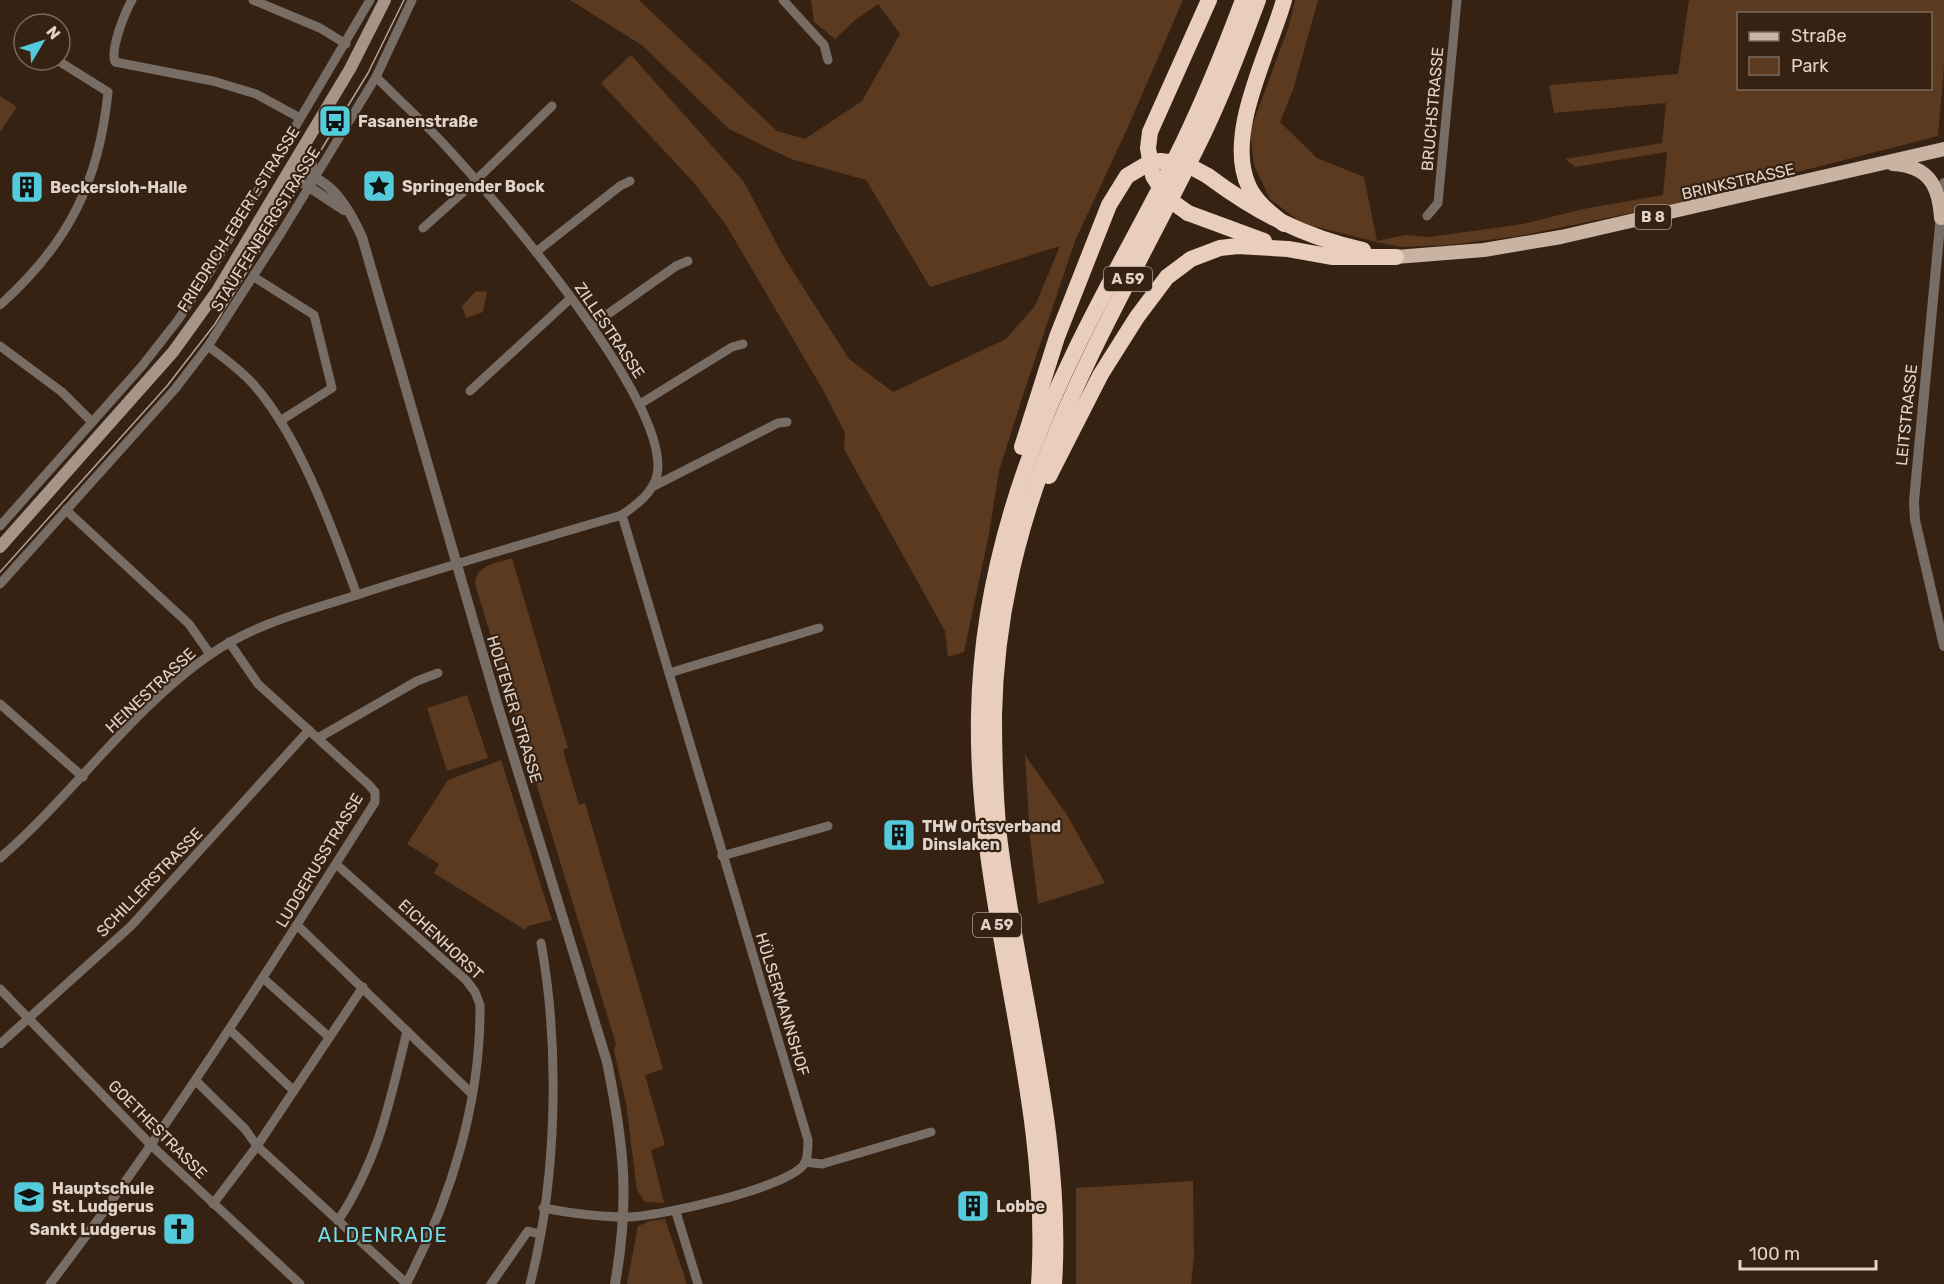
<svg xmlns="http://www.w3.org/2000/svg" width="1944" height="1284" font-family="Rubik,sans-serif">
	<rect width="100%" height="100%" fill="#362213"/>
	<g fill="#5b3a1f" fill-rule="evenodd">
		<path d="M570 0H639L777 131 805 139 862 101 900 34 878 4 854 21 835 39 814 22 811 0H1183L1128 127 1075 241 1023 395 999 471 989 534 964 652 948 657 945 631 844 449 845 433 823 390 726 225 695 184 601 83 631 55 744 182 782 254 849 359 893 392 1006 339 1035 306 1060 246 930 287 866 180 791 159 729 129 643 46Z"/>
		<path d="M1295 0H1318L1293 90 1280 122 1317 158 1364 177 1377 241 1405 235 1429 237 1523 224 1583 209 1663 195 1667 152 1575 167 1565 159 1662 143 1666 103 1554 113 1549 85 1678 74 1689 0H1944V66L1938 136 1665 206 1519 236 1448 245 1401 247 1376 242 1302 223 1270 199 1254 165 1250 131 1289 26ZM1738 14H1930V88H1738Z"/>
		<path d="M0 96 17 107 0 132Z"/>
		<path d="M476 291 487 292 483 312 466 318 462 306Z"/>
		<path d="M512 558 568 748 563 750 579 805 585 803 663 1069 645 1075 665 1145 651 1150 664 1203 645 1202 637 1190 626 1103 614 1051 616 1044 475 584C475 565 497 563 512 558Z"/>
		<path d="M467 695 488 758 447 771 427 708Z"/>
		<path d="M1025 755 1067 815 1105 883 1038 904 1030 838Z"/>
		<path d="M501 760 552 920 528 926 525 930 434 873 439 864 407 844 448 780Z"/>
		<path d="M1193 1181 1194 1257 1191 1284H1076V1188Z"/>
		<path d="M665 1219 687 1284H627L638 1226 650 1221Z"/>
	</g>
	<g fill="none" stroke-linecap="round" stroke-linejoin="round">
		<g stroke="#786d65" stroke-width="9">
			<path d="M132 0C125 12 110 49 115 62L213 81 256 94 300 118"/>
			<path d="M253 0 320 28 346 44"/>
			<path d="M783 0 824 45 828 60"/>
			<path d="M1427 216 1438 203 1457 0"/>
			<path d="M423 228 470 186 552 106"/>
			<path d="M536 252 620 186 630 181"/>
			<path d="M254 277 314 315 332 388 280 421"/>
			<path d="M0 305C68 244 99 183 108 92L57 60"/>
			<path d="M591 326 676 266 688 261"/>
			<path d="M0 346 62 392 92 422"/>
			<path d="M208 346C224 358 240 369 254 385 300 437 333 530 357 595"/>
			<path d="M470 391 571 298"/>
			<path d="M640 404 732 347 743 344"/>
			<path d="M654 486 778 423 787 422"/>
			<path d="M66 510 189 624 210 654"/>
			<path d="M0 526 142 366 178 320 211 270 370 0"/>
			<path d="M0 584 175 389 208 346 281 233 376 77 412 0"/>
			<path d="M669 673 819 628"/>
			<path d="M0 704 83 777"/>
			<path d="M318 738 417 681 438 673"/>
			<path d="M722 856 828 826"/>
			<path d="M0 858C73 795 133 707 211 654 259 621 312 610 366 592 451 565 536 540 622 515 636 505 653 493 657 475 672 402 492 196 441 141 420 119 398 99 376 77"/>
			<path d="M336 864 466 980 475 992 480 1005C481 1102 451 1199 406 1284"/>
			<path d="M298 926 472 1094"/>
			<path d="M264 979 329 1037"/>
			<path d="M0 989 151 1145 300 1284"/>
			<path d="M230 1030 293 1090"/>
			<path d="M0 1044 131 926 309 730"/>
			<path d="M196 1081 245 1129 257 1146 407 1284"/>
			<path d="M805 1162 822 1164 931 1132"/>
			<path d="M213 1204 257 1146 363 987"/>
			<path d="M543 1208C570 1213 598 1217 626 1217 657 1217 790 1188 805 1163 808 1157 808 1147 808 1140L622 515"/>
			<path d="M676 1212 698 1284"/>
			<path d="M338 1221C379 1159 390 1101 407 1031"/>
			<path d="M50 1284C168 1129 271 966 375 802V792L369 785 258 684 229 642"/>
			<path d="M491 1284 528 1231 539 1234"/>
			<path d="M530 1284C557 1180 560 1048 541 943"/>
		</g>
		<g stroke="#786d65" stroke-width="10">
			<path d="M304 144 316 176"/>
			<path d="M290 169C330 177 346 202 362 237L497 703 607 1062C624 1145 630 1200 615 1284"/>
			<path d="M290 169 303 183 344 210"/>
			<path d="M1944 183 1914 501 1915 520 1944 646"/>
		</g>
		<path stroke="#a69488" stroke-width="12" d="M0 547 173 352 217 291 350 69 385 0"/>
		<g stroke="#c9b3a3" stroke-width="14">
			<path d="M1893 164C1929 166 1939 186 1941 218"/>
			<path d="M1396 257 1484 250 1561 237 1944 149"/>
		</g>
		<g stroke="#e9cebb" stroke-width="16">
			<path d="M1152 172 1148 148 1150 132 1209 0"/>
			<path d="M1208 176C1256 212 1304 237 1363 250"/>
			<path d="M1188 213 1264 241"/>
			<path d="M1284 224C1270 213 1257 203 1249 187 1224 135 1269 53 1284 0"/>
			<path d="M1022 447 1057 337 1109 205 1127 176 1149 163 1160 161"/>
			<path d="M1049 476 1101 374 1137 317 1167 277 1191 259 1220 248 1238 246 1288 249 1333 257H1396"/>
			<path d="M1039 1284C1052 1093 975 907 979 715 981 588 1019 466 1074 353 1108 282 1148 214 1183 143 1205 97 1225 48 1243 0"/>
			<path d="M1054 1284C1064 1133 1017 986 999 836 995 796 994 756 994 715 998 494 1102 339 1196 149 1220 101 1239 51 1258 0"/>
		</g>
		<path stroke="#b2a398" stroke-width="1.5" d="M0 572 167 386 215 324 368 73 404 0"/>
		<g stroke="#e9cebb" stroke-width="16">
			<path d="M1160 161 1186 164 1208 176"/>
			<path d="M1153 176 1167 198 1188 213"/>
		</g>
	</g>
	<defs>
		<g id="bus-square" transform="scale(1.725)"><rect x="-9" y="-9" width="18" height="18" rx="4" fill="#53cbdb" stroke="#362213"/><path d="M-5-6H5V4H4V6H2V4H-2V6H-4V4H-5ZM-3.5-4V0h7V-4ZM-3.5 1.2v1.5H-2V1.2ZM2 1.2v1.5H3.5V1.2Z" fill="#111"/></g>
		<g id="sight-square" transform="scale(1.725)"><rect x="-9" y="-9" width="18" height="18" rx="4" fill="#53cbdb" stroke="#362213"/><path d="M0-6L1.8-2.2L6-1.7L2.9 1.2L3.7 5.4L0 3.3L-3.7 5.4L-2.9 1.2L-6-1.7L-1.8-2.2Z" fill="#111"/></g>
		<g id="building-square" transform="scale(1.725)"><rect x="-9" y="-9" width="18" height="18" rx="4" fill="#53cbdb" stroke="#362213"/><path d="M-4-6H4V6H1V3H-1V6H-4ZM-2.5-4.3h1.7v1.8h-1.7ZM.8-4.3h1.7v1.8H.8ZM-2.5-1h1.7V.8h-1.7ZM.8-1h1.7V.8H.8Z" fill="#111"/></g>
		<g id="school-square" transform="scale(1.725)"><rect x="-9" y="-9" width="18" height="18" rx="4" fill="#53cbdb" stroke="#362213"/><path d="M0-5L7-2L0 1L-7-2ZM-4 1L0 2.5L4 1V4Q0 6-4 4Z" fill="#111"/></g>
		<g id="church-square" transform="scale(1.725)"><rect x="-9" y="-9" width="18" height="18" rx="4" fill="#53cbdb" stroke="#362213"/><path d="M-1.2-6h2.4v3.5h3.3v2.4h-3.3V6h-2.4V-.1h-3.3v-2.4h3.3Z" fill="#111"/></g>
	</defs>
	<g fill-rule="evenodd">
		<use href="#bus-square" x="335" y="121"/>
		<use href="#sight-square" x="379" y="186"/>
		<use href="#building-square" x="27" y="187"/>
		<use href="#building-square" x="899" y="835"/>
		<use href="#school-square" x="29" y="1197"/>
		<use href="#building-square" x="973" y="1206"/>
		<use href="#church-square" x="179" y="1229"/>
	</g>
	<g text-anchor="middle" stroke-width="4.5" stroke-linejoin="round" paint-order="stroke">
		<g fill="#362213" stroke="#ad9e92" stroke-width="1.5">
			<rect x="1635" y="205" width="36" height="24" rx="4.5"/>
			<rect x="1104" y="267" width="48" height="24" rx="4.5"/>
			<rect x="973" y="913" width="48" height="24" rx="4.5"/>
		</g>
		<g font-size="15" font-weight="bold" fill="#e0d3c9">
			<text x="1653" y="222">B 8</text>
			<text x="1128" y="284">A 59</text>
			<text x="997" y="930">A 59</text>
		</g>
		<g font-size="16" fill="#e0d3c9" stroke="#362213">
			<text transform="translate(1432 109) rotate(-85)" y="6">BRUCHSTRASSE</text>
			<text transform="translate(1738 181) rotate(-13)" y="6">BRINKSTRASSE</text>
			<text transform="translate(238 219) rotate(-58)" y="6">FRIEDRICH-EBERT-STRASSE</text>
			<text transform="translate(265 229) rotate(-58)" y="6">STAUFFENBERGSTRASSE</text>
			<text transform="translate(610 330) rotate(56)" y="6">ZILLESTRASSE</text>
			<text transform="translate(1906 415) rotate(-84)" y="6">LEITSTRASSE</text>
			<text transform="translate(150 690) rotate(-43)" y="6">HEINESTRASSE</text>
			<text transform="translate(515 709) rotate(73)" y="6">HOLTENER STRASSE</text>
			<text transform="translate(319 860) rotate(-59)" y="6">LUDGERUSSTRASSE</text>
			<text transform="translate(149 882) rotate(-46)" y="6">SCHILLERSTRASSE</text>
			<text transform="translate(441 939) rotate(43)" y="6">EICHENHORST</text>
			<text transform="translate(783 1004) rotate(73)" y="6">HÜLSERMANNSHOF</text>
			<text transform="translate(158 1129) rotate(45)" y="6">GOETHESTRASSE</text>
		</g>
		<g font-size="16" font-weight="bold" fill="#e0d3c9" stroke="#362213" text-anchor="start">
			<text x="358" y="127">Fasanenstraße</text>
			<text x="402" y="192">Springender Bock</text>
			<text x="50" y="193">Beckersloh-Halle</text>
			<text x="922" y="832">THW Ortsverband<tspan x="922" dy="18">Dinslaken</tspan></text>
			<text x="52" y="1194">Hauptschule<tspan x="52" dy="18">St. Ludgerus</tspan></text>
			<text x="996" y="1212">Lobbe</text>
			<text x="156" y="1235" text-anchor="end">Sankt Ludgerus</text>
		</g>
		<g font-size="20" letter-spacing="1.5" fill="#73ddec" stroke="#362213">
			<text x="383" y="1242">ALDENRADE</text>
		</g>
	</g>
	<rect x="1737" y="12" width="195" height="78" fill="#362213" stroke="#7a695c" stroke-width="1.5"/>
	<rect x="1749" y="32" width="30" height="9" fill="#c9b3a3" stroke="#7a695c" stroke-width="1.5"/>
	<text x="1791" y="42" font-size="18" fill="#e0d3c9">Straße</text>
	<rect x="1749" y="57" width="30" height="18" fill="#5b3a1f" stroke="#7a695c" stroke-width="1.5"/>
	<text x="1791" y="72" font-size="18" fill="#e0d3c9">Park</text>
	<g transform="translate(42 42) rotate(51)"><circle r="28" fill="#362213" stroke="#7a695c" stroke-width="1.5"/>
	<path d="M0-4.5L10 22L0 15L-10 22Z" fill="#53cbdb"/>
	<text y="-9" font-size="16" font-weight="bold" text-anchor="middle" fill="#e0d3c9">N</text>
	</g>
	<path d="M1740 1260v9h136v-9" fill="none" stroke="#e0d3c9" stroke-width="3"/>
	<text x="1749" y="1260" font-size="18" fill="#e0d3c9" stroke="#362213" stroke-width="4.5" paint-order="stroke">100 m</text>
</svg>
